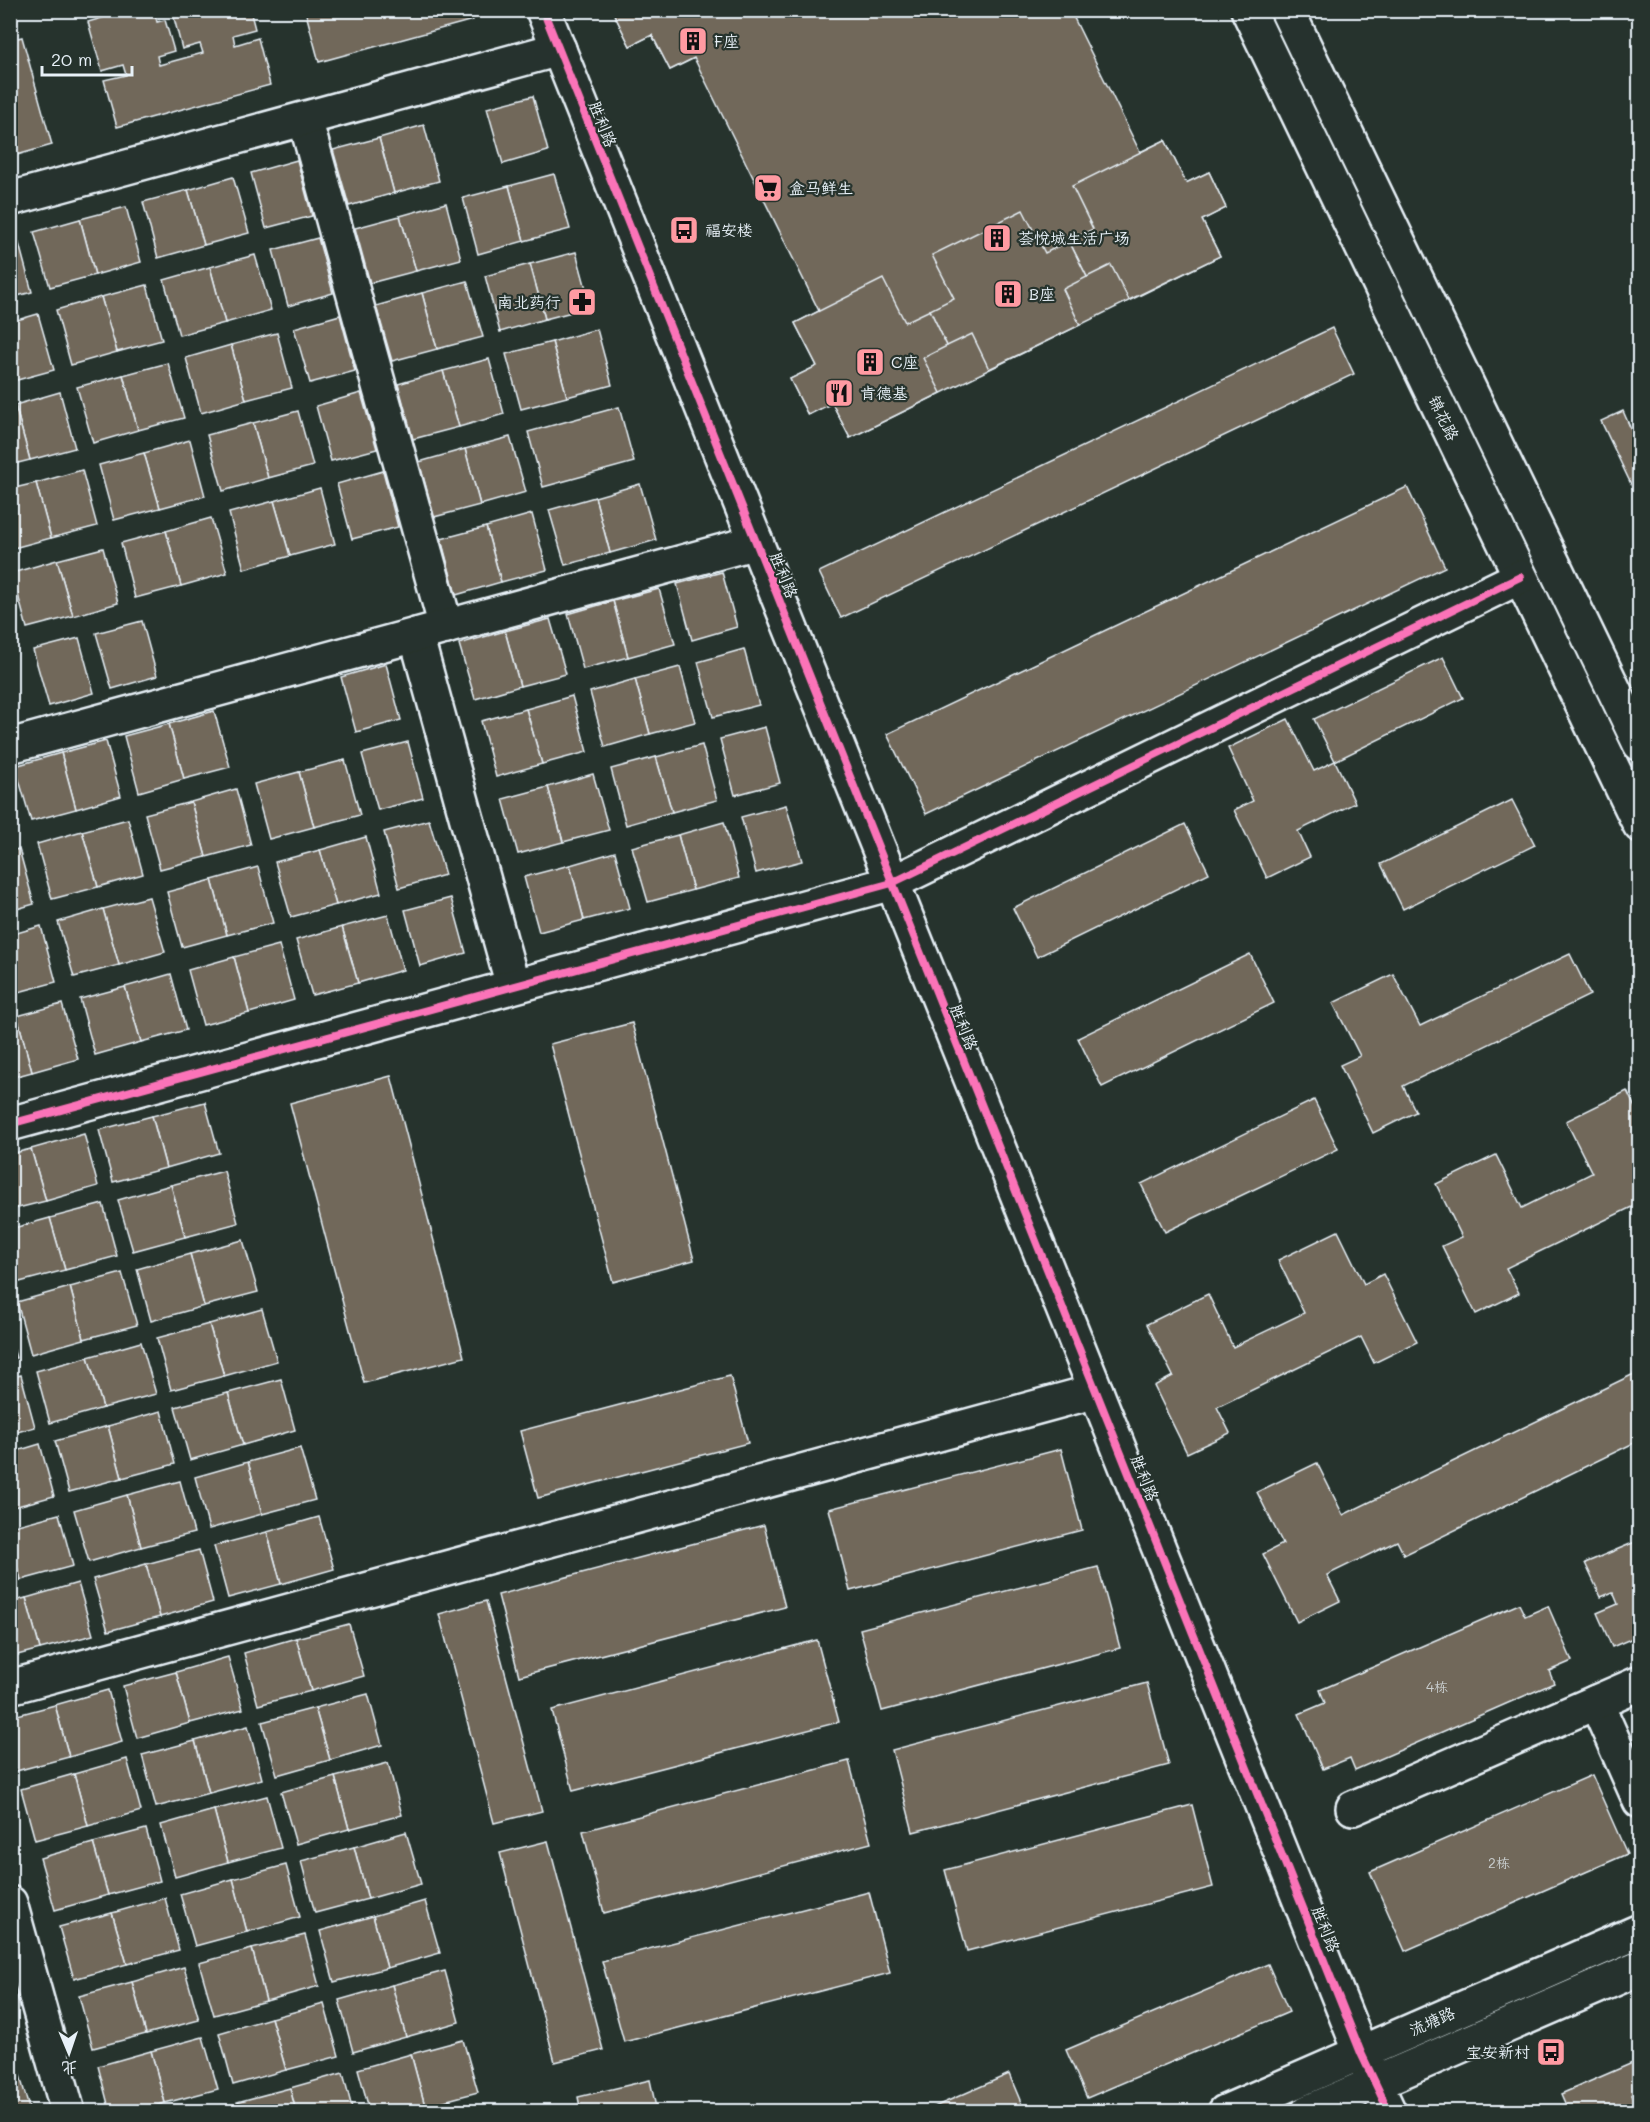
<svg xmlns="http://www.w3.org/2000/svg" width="1650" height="2122" font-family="Mali,'LXGW WenKai TC',sans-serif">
	<rect width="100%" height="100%" fill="#26332d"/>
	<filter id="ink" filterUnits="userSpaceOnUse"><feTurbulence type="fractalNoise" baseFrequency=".0167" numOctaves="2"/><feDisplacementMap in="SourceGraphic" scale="12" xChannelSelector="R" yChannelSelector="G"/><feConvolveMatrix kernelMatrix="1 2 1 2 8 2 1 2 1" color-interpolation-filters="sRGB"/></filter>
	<g filter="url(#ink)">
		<g fill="#71685a" stroke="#e8f1f8" stroke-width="1.5">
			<path d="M129 10H154L157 22 165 20 174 51 157 56 159 65 203 53 200 44 182 49 174 18 182 16 181 10H250L255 29 233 35 235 45 258 38 270 85 117 127 104 80 126 75 123 65 102 71 88 22Z"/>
			<path d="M305 10H470L473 20 319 62Z"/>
			<path d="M612 10H756L763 25 670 70 652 35 630 46Z"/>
			<path d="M612 10H1070L1140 152 1165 140 1186 183 1209 172 1226 208 1202 220 1220 256 850 438 832 403 808 415 790 379 817 366 795 323 819 311 694 58 670 70 652 35 630 46Z"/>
			<path d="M22 37 52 145 10 157V40Z"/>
			<path d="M533 96 548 151 503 164 487 108Z"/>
			<path d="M424 125 439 181 394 193 379 138Z"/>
			<path d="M379 138 394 193 349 206 333 150Z"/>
			<path d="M1165 140 1186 183 1209 172 1226 208 1202 220 1220 256 1129 300 1111 265 1087 277 1069 241 1093 229 1072 186Z"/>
			<path d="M297 160 312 216 266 228 251 173Z"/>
			<path d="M554 174 570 229 524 241 509 186Z"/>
			<path d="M233 177 249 233 204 245 188 190Z"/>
			<path d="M509 186 524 241 478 254 463 198Z"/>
			<path d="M188 190 204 245 158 258 143 202Z"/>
			<path d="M446 203 461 259 416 271 400 216Z"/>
			<path d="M126 207 141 262 95 275 80 219Z"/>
			<path d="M1023 210 1045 253 1069 241 1087 277 1063 289 1080 325 989 369 972 334 947 346 930 310 954 298 932 255Z"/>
			<path d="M400 216 416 271 370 283 355 228Z"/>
			<path d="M80 219 95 275 50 287 34 232Z"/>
			<path d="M17 236 32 292 10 298V238Z"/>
			<path d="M318 238 333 293 288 306 273 250Z"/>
			<path d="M576 252 591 307 545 319 530 264Z"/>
			<path d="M255 255 271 310 225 323 210 267Z"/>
			<path d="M530 264 545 319 500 332 485 276Z"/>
			<path d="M210 267 225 323 179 335 164 280Z"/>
			<path d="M883 279 905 322 930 310 947 346 923 358 941 393 850 438 832 403 808 415 790 379 817 366 795 323Z"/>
			<path d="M467 281 483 337 437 349 422 293Z"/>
			<path d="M147 285 162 340 117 352 101 297Z"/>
			<path d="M422 293 437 349 392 361 376 306Z"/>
			<path d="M101 297 117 352 71 365 56 310Z"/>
			<path d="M38 314 54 370 10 382V322Z"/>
			<path d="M340 315 355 371 310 383 294 328Z"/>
			<path d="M1332 328 1354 374 841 618 819 572Z"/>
			<path d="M597 329 612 385 567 397 552 342Z"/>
			<path d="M277 333 292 388 246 400 231 345Z"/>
			<path d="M552 342 567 397 521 409 506 354Z"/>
			<path d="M231 345 246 400 201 413 186 358Z"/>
			<path d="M489 359 504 414 459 427 443 371Z"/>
			<path d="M168 363 184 418 138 430 123 375Z"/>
			<path d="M443 371 459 427 413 439 398 384Z"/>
			<path d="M123 375 138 430 93 443 77 387Z"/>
			<path d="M60 392 75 448 30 460 15 405Z"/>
			<path d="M361 393 377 449 331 461 316 406Z"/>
			<path d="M15 405 30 460 10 465V406Z"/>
			<path d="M619 407 634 462 543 487 528 432Z"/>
			<path d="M298 411 313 466 268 478 253 423Z"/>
			<path d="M1623 411 1634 436 1640 434V503L1601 421Z"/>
			<path d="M253 423 268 478 223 491 207 435Z"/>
			<path d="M510 437 526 492 480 505 465 449Z"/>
			<path d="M190 440 205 496 160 508 144 453Z"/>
			<path d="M465 449 480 505 434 517 419 462Z"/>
			<path d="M144 453 160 508 114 520 99 465Z"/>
			<path d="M82 470 97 526 51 538 36 483Z"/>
			<path d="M383 471 398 527 352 539 337 484Z"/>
			<path d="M36 483 51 538 10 549V489Z"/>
			<path d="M640 484 656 540 610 553 595 497Z"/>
			<path d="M1407 487 1445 567 926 814 887 734Z"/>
			<path d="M320 488 335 544 290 556 274 501Z"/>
			<path d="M595 497 610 553 565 565 549 510Z"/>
			<path d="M274 501 290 556 244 569 229 513Z"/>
			<path d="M532 514 547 570 501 582 486 527Z"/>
			<path d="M211 518 227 573 181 586 166 531Z"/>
			<path d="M486 527 501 582 456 595 441 539Z"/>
			<path d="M166 531 181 586 135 598 121 543Z"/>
			<path d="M103 548 118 603 73 616 57 560Z"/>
			<path d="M57 560 73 616 27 628 12 573Z"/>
			<path d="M722 572 737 627 692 640 677 584Z"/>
			<path d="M659 589 675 644 628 657 613 601Z"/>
			<path d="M613 601 628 657 583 669 568 614Z"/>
			<path d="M550 619 566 674 520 686 505 631Z"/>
			<path d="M142 621 157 676 112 689 96 633Z"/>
			<path d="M505 631 520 686 475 699 459 644Z"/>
			<path d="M79 638 94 693 49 706 33 650Z"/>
			<path d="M744 649 759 705 713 717 698 662Z"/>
			<path d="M1443 657 1463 698 1335 761 1314 719Z"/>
			<path d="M386 664 401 720 356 732 341 677Z"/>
			<path d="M680 667 695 722 650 734 635 679Z"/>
			<path d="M635 679 650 734 605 747 590 692Z"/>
			<path d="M572 696 587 752 542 764 526 709Z"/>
			<path d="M526 709 542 764 496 777 481 721Z"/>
			<path d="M214 711 230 767 184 779 169 724Z"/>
			<path d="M1288 719 1314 771 1335 761 1355 803 1298 831 1310 857 1267 878 1234 810 1253 801 1228 748Z"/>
			<path d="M169 724 184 779 139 792 124 736Z"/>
			<path d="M765 727 780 783 735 795 720 739Z"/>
			<path d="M106 741 121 796 76 809 61 753Z"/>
			<path d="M408 742 423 798 378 810 362 754Z"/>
			<path d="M702 745 717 800 672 812 656 757Z"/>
			<path d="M61 753 76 809 31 821 15 766Z"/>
			<path d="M656 757 672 812 626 825 611 769Z"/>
			<path d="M345 760 360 815 314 827 299 772Z"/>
			<path d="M299 772 314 827 269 839 254 784Z"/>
			<path d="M593 774 609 830 563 842 548 787Z"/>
			<path d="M548 787 563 842 518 854 503 799Z"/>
			<path d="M236 789 251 845 206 857 191 802Z"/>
			<path d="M1512 800 1535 845 1403 909 1381 864Z"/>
			<path d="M191 802 206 857 160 869 145 814Z"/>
			<path d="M786 805 802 861 756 873 741 817Z"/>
			<path d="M128 819 143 874 98 887 82 831Z"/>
			<path d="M429 820 445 875 399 888 384 832Z"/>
			<path d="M724 822 739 878 693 890 678 835Z"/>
			<path d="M1185 824 1209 873 1037 957 1013 908Z"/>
			<path d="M82 831 98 887 52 899 37 844Z"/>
			<path d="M678 835 693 890 648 902 632 847Z"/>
			<path d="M366 837 381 893 336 905 320 850Z"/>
			<path d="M19 849 34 904 10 911V851Z"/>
			<path d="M320 850 336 905 291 917 275 862Z"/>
			<path d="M615 852 630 908 584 920 570 865Z"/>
			<path d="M570 865 584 920 539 932 524 877Z"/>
			<path d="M258 867 273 923 227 935 212 880Z"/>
			<path d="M212 880 227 935 182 947 167 892Z"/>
			<path d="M149 897 165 952 119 965 103 909Z"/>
			<path d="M451 898 466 953 420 966 405 910Z"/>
			<path d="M103 909 119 965 74 977 58 922Z"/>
			<path d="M388 915 403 970 358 983 342 927Z"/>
			<path d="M41 926 56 982 11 994 10 935Z"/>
			<path d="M342 927 358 983 312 995 296 940Z"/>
			<path d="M279 945 294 1000 249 1013 234 957Z"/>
			<path d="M1250 954 1274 1003 1102 1087 1078 1038Z"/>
			<path d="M1570 954 1590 995 1403 1086 1416 1112 1373 1133 1340 1065 1360 1056 1333 1003 1393 974 1420 1026Z"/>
			<path d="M234 957 249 1013 203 1025 188 970Z"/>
			<path d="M171 974 186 1030 141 1042 125 987Z"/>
			<path d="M125 987 141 1042 95 1055 80 999Z"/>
			<path d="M62 1004 78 1059 32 1072 17 1016Z"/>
			<path d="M17 1016 32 1072 10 1078V1018Z"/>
			<path d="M632 1023 694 1260 613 1282 550 1044Z"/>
			<path d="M391 1076 464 1357 364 1383 290 1103Z"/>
			<path d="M1627 1091 1640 1118V1203L1506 1268 1519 1293 1476 1314 1442 1246 1462 1237 1436 1184 1496 1155 1522 1208 1592 1173 1566 1121Z"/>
			<path d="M1314 1100 1338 1149 1165 1232 1141 1184Z"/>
			<path d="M205 1102 219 1153 166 1168 152 1116Z"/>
			<path d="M152 1116 166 1168 113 1182 99 1130Z"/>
			<path d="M84 1134 98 1186 46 1201 31 1149Z"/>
			<path d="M31 1149 46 1201 10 1210V1154Z"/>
			<path d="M224 1171 238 1223 185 1237 171 1185Z"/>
			<path d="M171 1185 185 1237 133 1251 118 1200Z"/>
			<path d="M103 1204 117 1256 65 1270 50 1218Z"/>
			<path d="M50 1218 65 1270 12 1284 10 1229Z"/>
			<path d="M1338 1231 1364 1284 1383 1274 1417 1342 1374 1363 1361 1337 1217 1407 1230 1433 1187 1453 1154 1386 1173 1376 1147 1324 1208 1294 1233 1347 1304 1313 1278 1260Z"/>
			<path d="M243 1240 258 1292 204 1306 190 1254Z"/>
			<path d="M190 1254 204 1306 151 1321 137 1269Z"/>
			<path d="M122 1273 137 1325 84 1339 70 1287Z"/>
			<path d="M70 1287 84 1339 31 1354 17 1302Z"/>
			<path d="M262 1309 277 1361 224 1376 209 1324Z"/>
			<path d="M209 1324 224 1376 171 1390 157 1338Z"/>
			<path d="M10 1338 16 1358 10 1359Z"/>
			<path d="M141 1342 156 1394 103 1408 88 1357Z"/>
			<path d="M88 1357 103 1408 50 1423 36 1371Z"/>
			<path d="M1640 1371V1440L1404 1555 1397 1541 1327 1575 1340 1601 1297 1622 1263 1554 1283 1544 1257 1492 1317 1463 1343 1515Z"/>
			<path d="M21 1375 35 1427 10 1434V1378Z"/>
			<path d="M730 1376 748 1443 538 1498 520 1431Z"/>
			<path d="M281 1379 295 1430 243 1445 228 1393Z"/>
			<path d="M228 1393 243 1445 190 1460 175 1407Z"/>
			<path d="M161 1411 175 1464 122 1478 108 1426Z"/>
			<path d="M108 1426 122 1478 69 1492 55 1441Z"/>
			<path d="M40 1444 54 1496 10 1508V1453Z"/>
			<path d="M300 1448 315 1500 262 1514 248 1462Z"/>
			<path d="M1061 1449 1082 1530 850 1591 829 1509Z"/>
			<path d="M248 1462 262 1514 209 1529 195 1477Z"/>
			<path d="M180 1481 194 1533 141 1547 127 1495Z"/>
			<path d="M127 1495 141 1547 89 1562 74 1510Z"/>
			<path d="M59 1514 73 1566 21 1580 10 1543V1527Z"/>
			<path d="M319 1517 334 1569 281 1584 267 1532Z"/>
			<path d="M764 1525 785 1607 519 1676 498 1595Z"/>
			<path d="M267 1532 281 1584 228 1598 214 1546Z"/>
			<path d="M1640 1540V1635L1612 1647 1597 1613 1618 1604 1613 1592 1601 1597 1585 1563Z"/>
			<path d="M10 1543 21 1580 10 1583Z"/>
			<path d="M199 1550 213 1602 160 1617 146 1564Z"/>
			<path d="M146 1564 160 1617 108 1631 93 1579Z"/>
			<path d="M1098 1567 1120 1648 882 1711 860 1629Z"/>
			<path d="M78 1583 93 1635 40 1649 26 1598Z"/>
			<path d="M26 1598 40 1649 10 1657V1602Z"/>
			<path d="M486 1601 542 1811 494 1823 439 1614Z"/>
			<path d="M1519 1604 1525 1616 1548 1606 1572 1661 1549 1671 1554 1683 1355 1770 1350 1758 1323 1769 1299 1714 1325 1703 1320 1690Z"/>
			<path d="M349 1624 364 1676 311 1691 296 1638Z"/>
			<path d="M296 1638 311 1691 258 1705 244 1653Z"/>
			<path d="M817 1640 839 1722 573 1791 552 1710Z"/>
			<path d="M228 1657 243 1709 190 1723 176 1672Z"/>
			<path d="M176 1672 190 1723 137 1738 123 1686Z"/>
			<path d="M1147 1683 1169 1765 913 1832 892 1750Z"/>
			<path d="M108 1690 122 1742 69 1757 55 1705Z"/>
			<path d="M368 1694 382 1745 330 1760 315 1708Z"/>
			<path d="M55 1705 69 1757 16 1771 10 1750V1717Z"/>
			<path d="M315 1708 330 1760 277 1775 262 1722Z"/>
			<path d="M248 1726 262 1779 209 1793 195 1741Z"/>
			<path d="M195 1741 209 1793 156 1807 142 1755Z"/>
			<path d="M127 1759 141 1811 88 1826 74 1774Z"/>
			<path d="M849 1761 871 1843 604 1913 583 1831Z"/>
			<path d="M388 1763 402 1815 349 1829 335 1777Z"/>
			<path d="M74 1774 88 1826 35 1840 21 1789Z"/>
			<path d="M1592 1775 1627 1854 1405 1951 1370 1872Z"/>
			<path d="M335 1777 349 1829 296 1844 281 1792Z"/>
			<path d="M267 1796 281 1848 228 1862 214 1810Z"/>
			<path d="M1192 1805 1213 1887 967 1951 945 1870Z"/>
			<path d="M214 1810 228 1862 175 1877 161 1825Z"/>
			<path d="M146 1829 160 1881 108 1895 93 1843Z"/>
			<path d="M406 1832 421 1884 368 1899 354 1847Z"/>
			<path d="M548 1841 603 2050 555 2062 500 1853Z"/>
			<path d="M93 1843 108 1895 55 1910 40 1858Z"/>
			<path d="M354 1847 368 1899 315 1913 301 1861Z"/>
			<path d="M286 1865 300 1917 247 1932 233 1879Z"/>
			<path d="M233 1879 247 1932 195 1946 180 1894Z"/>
			<path d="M869 1892 890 1973 624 2042 602 1961Z"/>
			<path d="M165 1898 179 1950 127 1964 112 1913Z"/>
			<path d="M425 1901 440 1953 387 1968 373 1916Z"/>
			<path d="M112 1913 127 1964 74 1979 59 1927Z"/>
			<path d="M373 1916 387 1968 334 1982 320 1931Z"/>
			<path d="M305 1935 319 1986 266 2001 252 1949Z"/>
			<path d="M252 1949 266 2001 214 2015 199 1963Z"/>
			<path d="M1268 1964 1289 2012 1087 2098 1066 2050Z"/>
			<path d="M184 1967 199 2020 146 2034 132 1982Z"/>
			<path d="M445 1971 459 2022 406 2037 392 1985Z"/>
			<path d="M132 1982 146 2034 93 2048 79 1996Z"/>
			<path d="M392 1985 406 2037 353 2052 339 2000Z"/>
			<path d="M324 2004 339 2056 286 2070 271 2018Z"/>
			<path d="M271 2018 286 2070 233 2085 219 2033Z"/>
			<path d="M203 2037 218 2089 165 2103 151 2051Z"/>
			<path d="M463 2040 478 2092 425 2106 411 2054Z"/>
			<path d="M10 2041 17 2063 10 2065Z"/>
			<path d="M151 2051 165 2103 135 2112H110L98 2066Z"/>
			<path d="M411 2054 425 2106 407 2112H370L358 2069Z"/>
			<path d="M1637 2061 1640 2067V2091L1631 2094 1637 2106 1640 2105V2112H1569L1561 2094Z"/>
			<path d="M19 2072 30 2112H10V2075Z"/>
			<path d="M343 2073 353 2112H296L290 2088Z"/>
			<path d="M1009 2074 1025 2112H923Z"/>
			<path d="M650 2080 657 2112H581L578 2097Z"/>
			<path d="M290 2088 296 2112H239L237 2102Z"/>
			<path d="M224 2106 225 2112H203Z"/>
		</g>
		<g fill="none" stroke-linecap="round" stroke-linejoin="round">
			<g stroke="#e8f1f8" stroke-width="38">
				<g id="minor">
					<path d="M543 10 1361 2053 1389 2112"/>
					<path d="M1248 10 1640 825"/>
					<path d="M1287 10 1640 744"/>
					<path d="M305 119 446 627"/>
					<path d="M10 199 559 49"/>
					<path d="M416 635 513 986"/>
					<path d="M10 746 756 542"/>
					<path d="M10 1124 892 883 1520 577"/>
					<path d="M10 1687 1096 1391"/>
					<path d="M1596 1702 1640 1801"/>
					<path d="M1353 1808 1640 1683"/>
					<path d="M10 1903 68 2112"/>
					<path d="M1225 2112 1640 1931"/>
					<path d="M1308 2112 1640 1968"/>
				</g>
			</g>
			<use href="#minor" stroke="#26332d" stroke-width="33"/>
			<g stroke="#26332d" stroke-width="11">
				<g id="cycleway">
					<path d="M543 10 1361 2053 1389 2112"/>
					<path d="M10 1124 892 883 1520 577"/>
				</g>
			</g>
			<use href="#cycleway" stroke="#fb73b8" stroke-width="8"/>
		</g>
	</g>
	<defs>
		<g id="building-square" transform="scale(1.5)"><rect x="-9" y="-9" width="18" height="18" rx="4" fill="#ff9aa2" stroke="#26332d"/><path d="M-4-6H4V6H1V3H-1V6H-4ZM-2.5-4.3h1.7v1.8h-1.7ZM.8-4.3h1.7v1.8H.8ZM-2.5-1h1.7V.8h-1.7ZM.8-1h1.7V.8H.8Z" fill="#111"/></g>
		<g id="supermarket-square" transform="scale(1.5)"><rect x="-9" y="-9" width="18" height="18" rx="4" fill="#ff9aa2" stroke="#26332d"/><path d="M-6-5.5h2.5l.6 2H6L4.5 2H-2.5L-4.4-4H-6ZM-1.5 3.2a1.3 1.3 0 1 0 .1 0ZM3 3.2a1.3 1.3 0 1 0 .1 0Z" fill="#111"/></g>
		<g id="bus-square" transform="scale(1.5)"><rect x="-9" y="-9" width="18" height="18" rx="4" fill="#ff9aa2" stroke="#26332d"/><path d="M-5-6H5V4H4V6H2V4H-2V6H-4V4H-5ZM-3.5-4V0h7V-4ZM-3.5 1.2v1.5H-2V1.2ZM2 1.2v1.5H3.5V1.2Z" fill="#111"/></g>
		<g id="pharmacy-square" transform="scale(1.5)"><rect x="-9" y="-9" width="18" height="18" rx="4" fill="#ff9aa2" stroke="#26332d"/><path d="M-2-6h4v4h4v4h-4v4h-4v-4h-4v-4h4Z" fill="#111"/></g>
		<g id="restaurant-square" transform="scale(1.5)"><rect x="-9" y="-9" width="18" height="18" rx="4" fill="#ff9aa2" stroke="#26332d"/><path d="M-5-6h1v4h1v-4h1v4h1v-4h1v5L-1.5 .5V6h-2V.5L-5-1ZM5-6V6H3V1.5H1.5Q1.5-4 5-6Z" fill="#111"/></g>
	</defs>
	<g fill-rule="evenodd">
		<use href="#building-square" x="693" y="41"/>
		<use href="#supermarket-square" x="768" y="188"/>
		<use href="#bus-square" x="684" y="230"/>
		<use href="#building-square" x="997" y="238"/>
		<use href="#building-square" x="1008" y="294"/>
		<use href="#pharmacy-square" x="582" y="302"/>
		<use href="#building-square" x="870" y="362"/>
		<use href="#restaurant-square" x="839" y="393"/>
		<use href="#bus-square" x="1551" y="2052"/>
	</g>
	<g text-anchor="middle" stroke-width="4.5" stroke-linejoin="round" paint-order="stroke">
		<g font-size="14" fill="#cacfd0">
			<text x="1437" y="1692">4栋</text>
			<text x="1499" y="1868">2栋</text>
		</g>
		<g font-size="16" fill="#e8f1f8" stroke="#26332d" text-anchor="start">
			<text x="714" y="47">F座</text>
			<text x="789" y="194">盒马鲜生</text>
			<text x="705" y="236">福安楼</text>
			<text x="1018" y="244">荟悦城生活广场</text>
			<text x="1029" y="300">B座</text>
			<text x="561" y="308" text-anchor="end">南北药行</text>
			<text x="891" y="368">C座</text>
			<text x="860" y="399">肯德基</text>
			<text x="1530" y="2058" text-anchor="end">宝安新村</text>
		</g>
		<g font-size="16" fill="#e8f1f8" stroke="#26332d">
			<text transform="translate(603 124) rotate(68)" y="6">胜利路</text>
			<text transform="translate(1444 418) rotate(64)" y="6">锦花路</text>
			<text transform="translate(784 575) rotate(68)" y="6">胜利路</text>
			<text transform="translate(964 1027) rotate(68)" y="6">胜利路</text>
			<text transform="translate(1145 1478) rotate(68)" y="6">胜利路</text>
			<text transform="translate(1326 1929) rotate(68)" y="6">胜利路</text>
			<text transform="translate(1432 2021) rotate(-24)" y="6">流塘路</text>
		</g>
	</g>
	<rect width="1650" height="2122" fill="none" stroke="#26332d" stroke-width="36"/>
	<rect x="18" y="18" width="1614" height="2086" fill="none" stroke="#e8f1f8" stroke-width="2" filter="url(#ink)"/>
	<g transform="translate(69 2053) rotate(178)" stroke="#26332d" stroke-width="4.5" paint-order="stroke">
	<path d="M0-4.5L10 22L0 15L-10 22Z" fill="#e8f1f8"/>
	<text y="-9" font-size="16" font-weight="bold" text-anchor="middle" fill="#e8f1f8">北</text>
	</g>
	<path d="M42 66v9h90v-9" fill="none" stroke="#e8f1f8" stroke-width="3"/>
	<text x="51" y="66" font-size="18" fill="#e8f1f8" stroke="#26332d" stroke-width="4.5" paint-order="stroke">20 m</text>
</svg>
